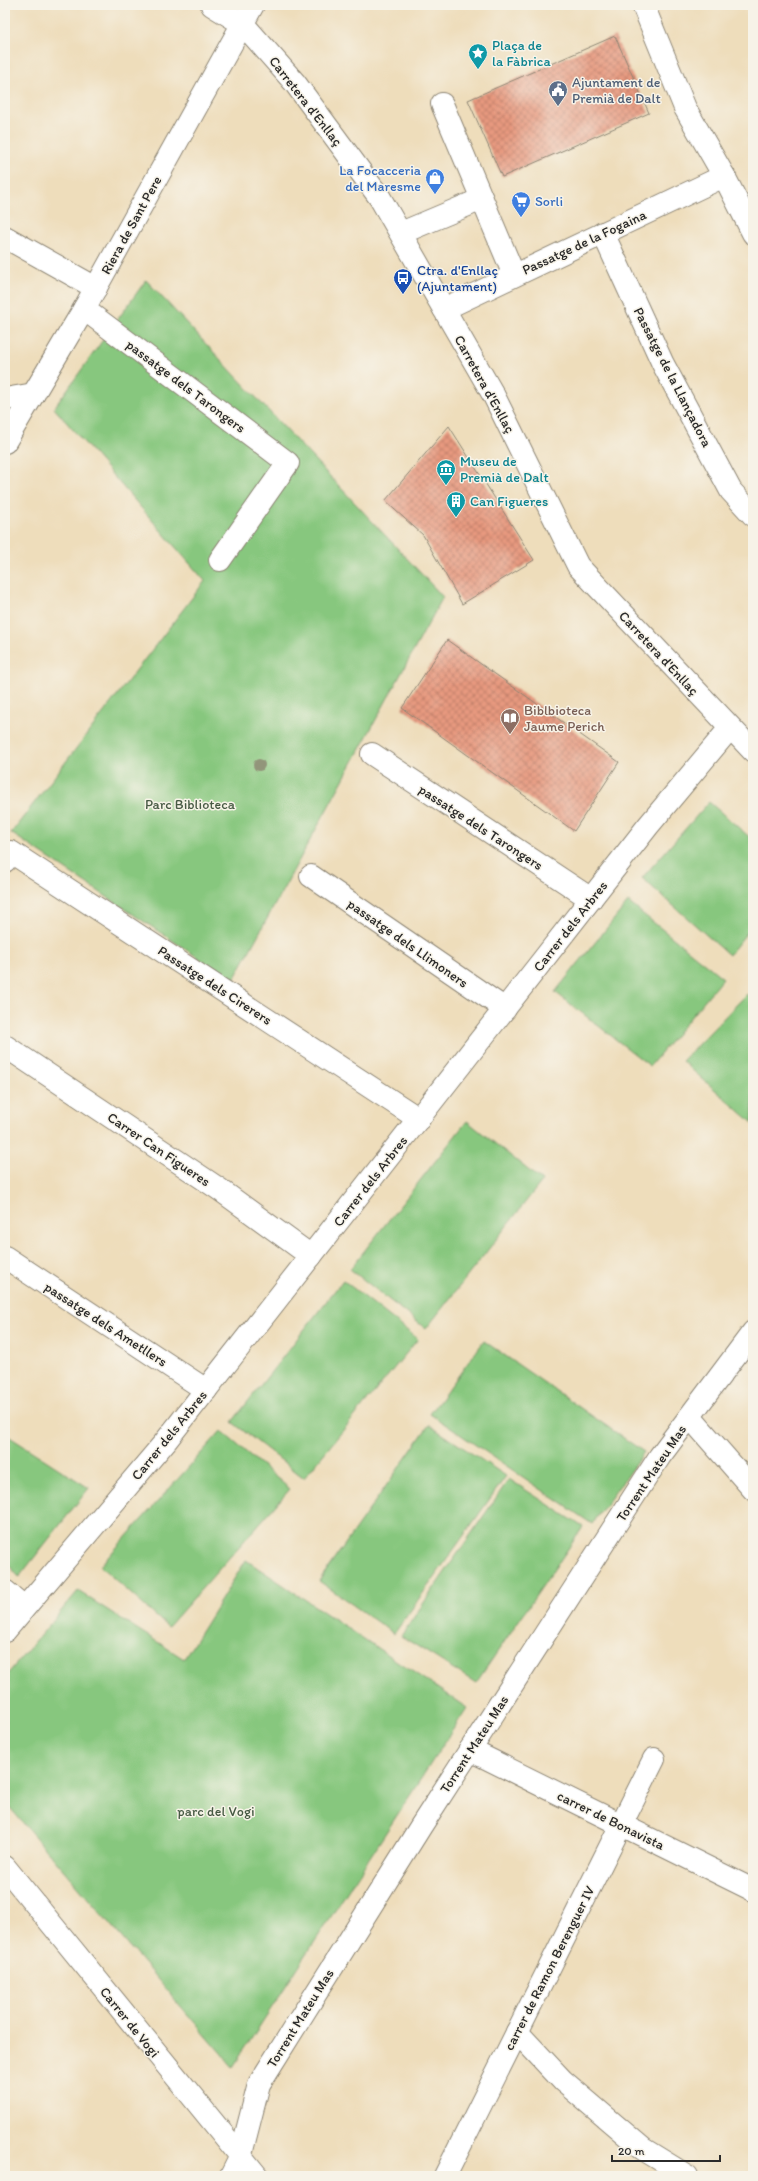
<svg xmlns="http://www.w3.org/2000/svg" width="758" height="2181" font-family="Itim,sans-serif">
	<defs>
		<pattern id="building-cross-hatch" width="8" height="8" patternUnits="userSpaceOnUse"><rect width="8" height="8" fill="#e7997f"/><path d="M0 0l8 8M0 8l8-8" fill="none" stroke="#bb7d68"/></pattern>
	</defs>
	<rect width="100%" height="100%" fill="#f7f3e8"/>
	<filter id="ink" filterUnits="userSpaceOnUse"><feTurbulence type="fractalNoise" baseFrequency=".025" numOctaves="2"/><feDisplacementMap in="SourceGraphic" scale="8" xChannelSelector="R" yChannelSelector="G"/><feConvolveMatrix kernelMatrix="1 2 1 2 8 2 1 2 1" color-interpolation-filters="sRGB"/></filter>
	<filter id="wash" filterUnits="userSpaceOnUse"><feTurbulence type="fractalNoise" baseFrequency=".012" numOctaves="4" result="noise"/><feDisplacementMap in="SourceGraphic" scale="16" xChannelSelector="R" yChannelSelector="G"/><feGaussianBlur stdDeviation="0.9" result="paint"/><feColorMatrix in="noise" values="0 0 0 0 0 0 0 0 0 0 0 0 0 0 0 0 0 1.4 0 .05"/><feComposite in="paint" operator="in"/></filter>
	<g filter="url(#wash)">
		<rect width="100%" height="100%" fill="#edb"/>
		<g fill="#87c77e" stroke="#597954">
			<path d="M146 280 443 597 233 981 11 833 205 581 54 408Z"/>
			<path d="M709 802 753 840V925L729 955 642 878Z"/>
			<path d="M628 902 723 978 650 1066 555 992Z"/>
			<path d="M747 994 753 999V1123L682 1061Z"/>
			<path d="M467 1121 542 1181 426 1329 350 1269Z"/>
			<path d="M343 1280 418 1339 304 1478 232 1422Z"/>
			<path d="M484 1341 644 1452 592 1524 430 1414Z"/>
			<path d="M429 1425 506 1476 394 1634 319 1581Z"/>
			<path d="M221 1431 290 1489 168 1627 100 1566Z"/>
			<path d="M5 1434 89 1488 19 1577 5 1561Z"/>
			<path d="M509 1479 583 1527 476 1683 401 1636Z"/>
			<path d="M246 1560 467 1708 233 2067 5 1802V1677L78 1591 184 1659Z"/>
		</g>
		<g id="blocks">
			<g fill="url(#building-cross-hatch)">
				<path d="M615 36 649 113 502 177 468 100Z"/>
				<path d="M449 426 534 560 462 604 423 535 385 501Z"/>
				<path d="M447 640 619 762 574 831 402 708Z"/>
			</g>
		</g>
	</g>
	<g filter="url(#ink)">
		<use href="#blocks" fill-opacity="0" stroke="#8c8473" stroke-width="1"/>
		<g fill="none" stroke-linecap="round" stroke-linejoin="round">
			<g stroke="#8c8473" stroke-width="24">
				<g id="street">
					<path d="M212 5 243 24 295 83 380 198 494 396 578 566 753 751"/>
					<path d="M643 5 685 108 724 176 753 233"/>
					<path d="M442 104 514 275"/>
					<path d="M401 233 482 199"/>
					<path d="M603 233 663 364 731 491 753 515"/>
					<path d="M5 237 96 288"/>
					<path d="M84 309 288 463 220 560"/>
					<path d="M444 309 724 176"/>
					<path d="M5 399 34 394"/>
					<path d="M5 442 84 309 253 5"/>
					<path d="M372 754 591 899"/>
					<path d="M5 861 11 852 419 1119"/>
					<path d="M311 876 505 1009"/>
					<path d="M5 1046 219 1189 311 1256"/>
					<path d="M5 1257 206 1390"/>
					<path d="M690 1417 753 1489"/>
					<path d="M5 1591 24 1607"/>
					<path d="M5 1631 165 1442 648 826 730 728"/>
					<path d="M470 1750 753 1890"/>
					<path d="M5 1867 257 2176"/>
					<path d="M517 2032 563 2081 643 2149 687 2176"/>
					<path d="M231 2176 240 2158 259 2084 421 1826 660 1456 753 1332"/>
					<path d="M445 2176 654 1759"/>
				</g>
			</g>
			<use href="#street" stroke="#fff" stroke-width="22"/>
		</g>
		<circle fill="#92957a" cx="259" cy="765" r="6"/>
	</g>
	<defs>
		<g id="sight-pin" transform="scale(1)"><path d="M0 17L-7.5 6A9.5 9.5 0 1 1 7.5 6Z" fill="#0f9aa8" stroke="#f7f3e8"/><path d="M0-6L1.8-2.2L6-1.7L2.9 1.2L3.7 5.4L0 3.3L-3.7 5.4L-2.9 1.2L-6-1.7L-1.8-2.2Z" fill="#fff"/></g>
		<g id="civic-pin" transform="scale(1)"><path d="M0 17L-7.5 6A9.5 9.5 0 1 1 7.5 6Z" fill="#5c6f8a" stroke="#f7f3e8"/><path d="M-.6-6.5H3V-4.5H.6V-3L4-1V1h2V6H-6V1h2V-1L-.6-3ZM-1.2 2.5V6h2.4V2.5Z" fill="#fff"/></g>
		<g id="shop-pin" transform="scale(1)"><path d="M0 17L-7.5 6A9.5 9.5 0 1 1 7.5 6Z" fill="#3f7fe0" stroke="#f7f3e8"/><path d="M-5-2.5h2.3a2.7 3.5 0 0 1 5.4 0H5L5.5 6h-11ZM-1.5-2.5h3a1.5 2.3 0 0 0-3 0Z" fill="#fff"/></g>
		<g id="supermarket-pin" transform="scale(1)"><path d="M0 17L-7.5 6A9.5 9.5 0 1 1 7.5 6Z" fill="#3f7fe0" stroke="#f7f3e8"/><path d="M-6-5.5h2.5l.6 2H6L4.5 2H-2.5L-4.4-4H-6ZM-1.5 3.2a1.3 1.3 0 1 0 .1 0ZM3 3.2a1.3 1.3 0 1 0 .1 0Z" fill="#fff"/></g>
		<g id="bus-pin" transform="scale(1)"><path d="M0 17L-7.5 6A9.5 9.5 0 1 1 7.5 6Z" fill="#1a4fb4" stroke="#f7f3e8"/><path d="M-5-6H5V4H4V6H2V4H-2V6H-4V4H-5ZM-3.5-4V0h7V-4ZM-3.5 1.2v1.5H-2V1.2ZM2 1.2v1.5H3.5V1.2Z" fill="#fff"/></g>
		<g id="museum-pin" transform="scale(1)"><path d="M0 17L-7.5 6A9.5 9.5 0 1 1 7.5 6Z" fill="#0f9aa8" stroke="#f7f3e8"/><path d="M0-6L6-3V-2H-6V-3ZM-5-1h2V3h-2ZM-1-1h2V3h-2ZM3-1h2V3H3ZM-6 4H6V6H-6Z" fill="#fff"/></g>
		<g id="building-pin" transform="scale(1)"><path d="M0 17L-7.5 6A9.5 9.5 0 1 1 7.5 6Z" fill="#0f9aa8" stroke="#f7f3e8"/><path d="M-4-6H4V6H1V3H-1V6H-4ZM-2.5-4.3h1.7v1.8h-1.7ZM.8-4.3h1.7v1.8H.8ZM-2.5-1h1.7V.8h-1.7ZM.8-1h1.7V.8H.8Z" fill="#fff"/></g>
		<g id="library-pin" transform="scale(1)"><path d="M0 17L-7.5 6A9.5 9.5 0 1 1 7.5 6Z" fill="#8d6e63" stroke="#f7f3e8"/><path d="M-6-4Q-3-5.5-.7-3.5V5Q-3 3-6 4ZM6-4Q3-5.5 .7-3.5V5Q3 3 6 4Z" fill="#fff"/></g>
	</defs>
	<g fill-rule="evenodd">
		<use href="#sight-pin" x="478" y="53"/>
		<use href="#civic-pin" x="558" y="90"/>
		<use href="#shop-pin" x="435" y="178"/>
		<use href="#supermarket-pin" x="521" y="201"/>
		<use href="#bus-pin" x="403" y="278"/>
		<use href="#museum-pin" x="446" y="469"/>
		<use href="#building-pin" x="456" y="501"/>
		<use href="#library-pin" x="510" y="718"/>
	</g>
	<g text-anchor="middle" stroke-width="3" stroke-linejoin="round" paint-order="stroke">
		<g font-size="14" fill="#0d838f" stroke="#f7f3e8" text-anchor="start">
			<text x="492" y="50">Plaça de<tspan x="492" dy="16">la Fàbrica</tspan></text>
			<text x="460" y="466">Museu de<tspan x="460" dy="16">Premià de Dalt</tspan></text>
			<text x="470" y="506">Can Figueres</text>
		</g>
		<g font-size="14" fill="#4e5e75" stroke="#f7f3e8" text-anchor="start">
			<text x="572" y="87">Ajuntament de<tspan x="572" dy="16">Premià de Dalt</tspan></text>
		</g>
		<g font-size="14" fill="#2b2b2b" stroke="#f7f3e8">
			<text transform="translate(306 101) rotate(52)" y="5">Carretera d'Enllaç</text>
			<text transform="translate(131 225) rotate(-61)" y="5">Riera de Sant Pere</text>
			<text transform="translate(584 242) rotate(-25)" y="5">Passatge de la Fogaina</text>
			<text transform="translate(673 377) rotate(63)" y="5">Passatge de la Llançadora</text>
			<text transform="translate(485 384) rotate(61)" y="5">Carretera d'Enllaç</text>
			<text transform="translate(186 386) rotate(37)" y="5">passatge dels Tarongers</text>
			<text transform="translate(659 653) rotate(47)" y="5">Carretera d'Enllaç</text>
			<text transform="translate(481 827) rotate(33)" y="5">passatge dels Tarongers</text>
			<text transform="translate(570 926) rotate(-52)" y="5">Carrer dels Arbres</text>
			<text transform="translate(408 943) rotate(35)" y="5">passatge dels Llimoners</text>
			<text transform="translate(215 985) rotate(33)" y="5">Passatge dels Cirerers</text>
			<text transform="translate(159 1149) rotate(34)" y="5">Carrer Can Figueres</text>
			<text transform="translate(370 1181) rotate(-52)" y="5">Carrer dels Arbres</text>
			<text transform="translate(106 1324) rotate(33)" y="5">passatge dels Ametllers</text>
			<text transform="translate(169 1435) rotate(-51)" y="5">Carrer dels Arbres</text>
			<text transform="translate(651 1473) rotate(-56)" y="5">Torrent Mateu Mas</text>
			<text transform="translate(474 1744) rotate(-57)" y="5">Torrent Mateu Mas</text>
			<text transform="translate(611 1820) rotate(26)" y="5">carrer de Bonavista</text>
			<text transform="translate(549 1968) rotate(-63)" y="5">carrer de Ramon Berenguer IV</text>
			<text transform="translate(300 2018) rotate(-58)" y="5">Torrent Mateu Mas</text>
			<text transform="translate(130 2022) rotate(51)" y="5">Carrer de Vogi</text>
		</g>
		<g font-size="14" fill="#366cbe" stroke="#f7f3e8" text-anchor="end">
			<text x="421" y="175">La Focacceria<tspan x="421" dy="16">del Maresme</tspan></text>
			<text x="535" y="206" text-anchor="start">Sorli</text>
		</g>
		<g font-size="14" fill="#164399" stroke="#f7f3e8" text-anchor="start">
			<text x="417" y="275">Ctra. d'Enllaç<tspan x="417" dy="16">(Ajuntament)</tspan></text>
		</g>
		<g font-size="14" fill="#785e54" stroke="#f7f3e8" text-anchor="start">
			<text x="524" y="715">Biblbioteca<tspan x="524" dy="16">Jaume Perich</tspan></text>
		</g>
		<g font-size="14" fill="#475a44" stroke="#f7f3e8">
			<text x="190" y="809">Parc Biblioteca</text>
			<text x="216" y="1816">parc del Vogi</text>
		</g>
	</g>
	<rect width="758" height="2181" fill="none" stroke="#f7f3e8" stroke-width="20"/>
	<path d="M612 2155v6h108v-6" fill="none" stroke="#2b2b2b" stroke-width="2"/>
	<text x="618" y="2155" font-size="12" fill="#2b2b2b" stroke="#f7f3e8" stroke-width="3" paint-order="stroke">20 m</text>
</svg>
